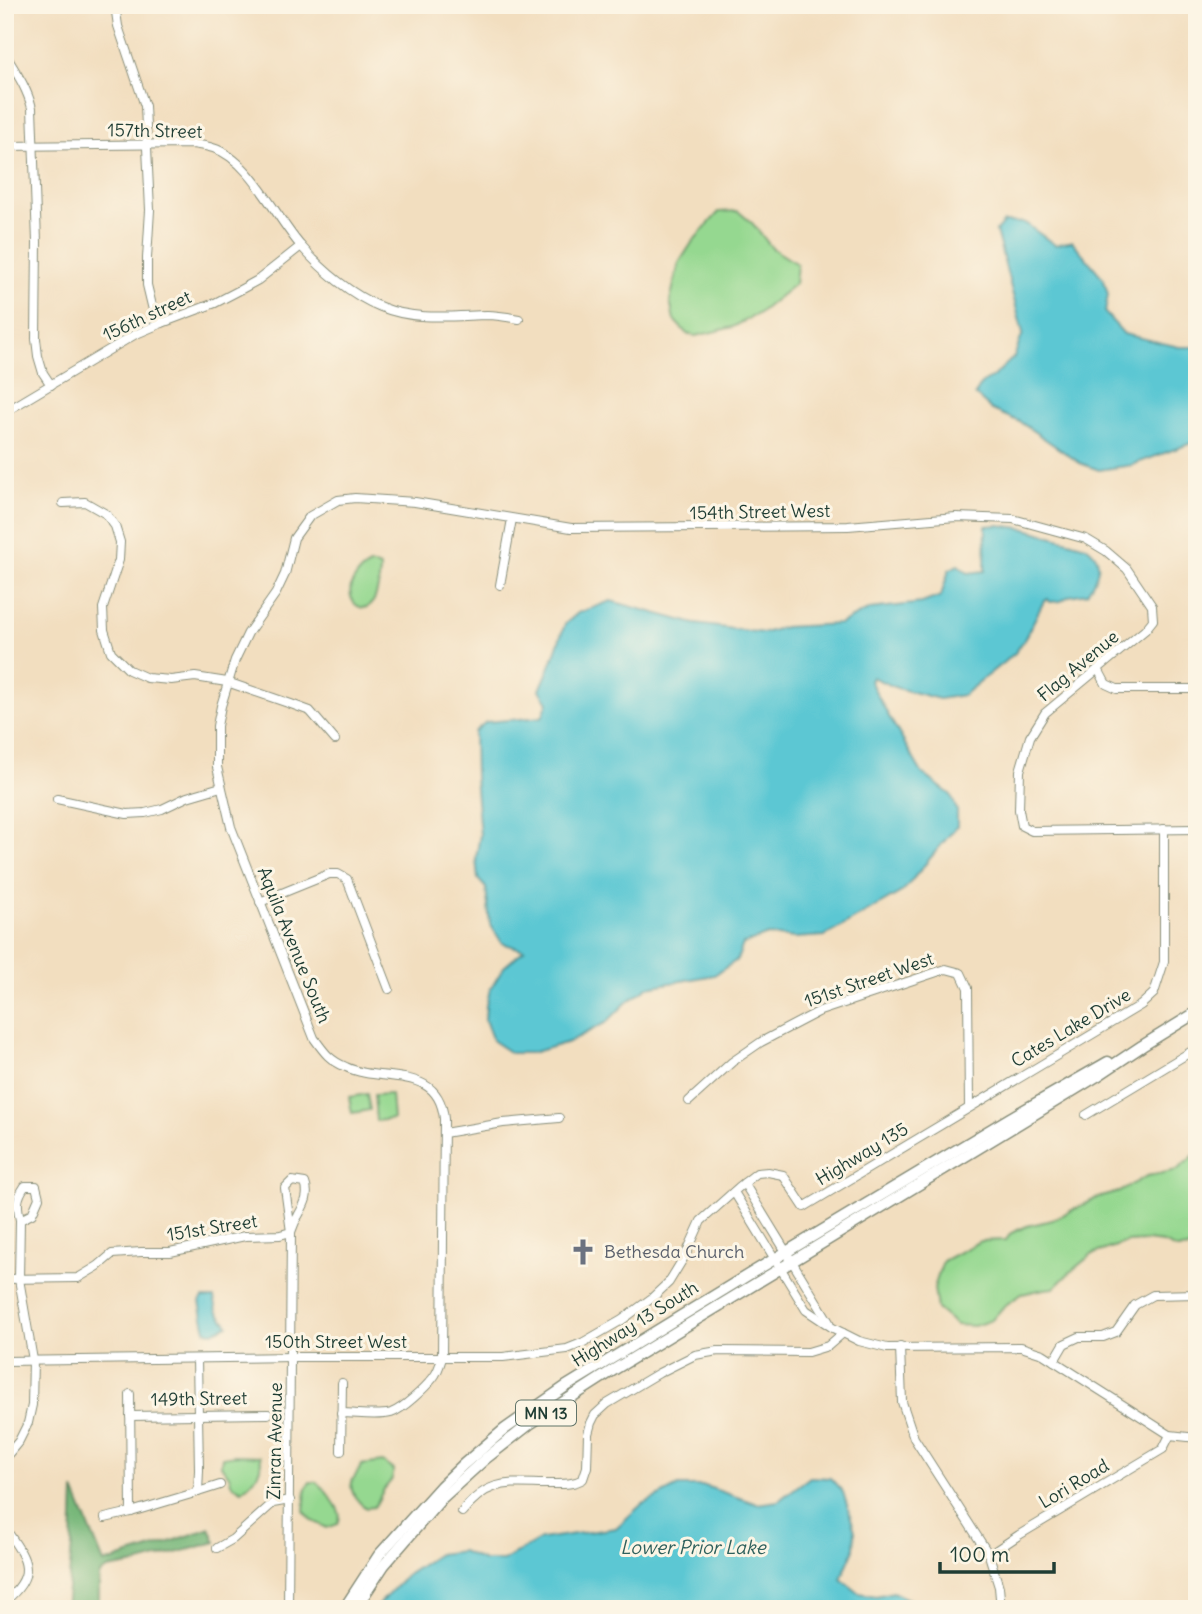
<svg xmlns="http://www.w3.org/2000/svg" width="1202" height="1614" font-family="Delius,sans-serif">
	<rect width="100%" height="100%" fill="#fcf5e5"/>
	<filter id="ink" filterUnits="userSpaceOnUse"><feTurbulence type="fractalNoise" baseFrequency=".0143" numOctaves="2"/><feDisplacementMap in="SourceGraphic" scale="14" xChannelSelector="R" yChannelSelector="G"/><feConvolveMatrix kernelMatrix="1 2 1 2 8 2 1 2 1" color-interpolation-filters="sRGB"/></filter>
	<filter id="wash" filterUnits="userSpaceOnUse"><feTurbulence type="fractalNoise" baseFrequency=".00686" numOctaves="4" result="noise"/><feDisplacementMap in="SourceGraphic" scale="28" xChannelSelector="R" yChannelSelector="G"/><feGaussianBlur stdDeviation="1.57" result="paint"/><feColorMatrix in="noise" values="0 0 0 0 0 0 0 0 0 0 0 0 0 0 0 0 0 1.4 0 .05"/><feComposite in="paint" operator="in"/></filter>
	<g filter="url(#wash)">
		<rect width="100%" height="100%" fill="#f2debf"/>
		<g fill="#95d890" stroke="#5a8a62" stroke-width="2">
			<path d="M738 211 753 224 772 248 797 264 795 284 758 314 733 327 696 336 687 334 674 320 670 301 679 263 693 241 719 212Z"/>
			<path d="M370 565H375L380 567C380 575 378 598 371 604 359 616 343 596 354 580 359 572 362 569 370 565Z"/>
			<path d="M367 1094 370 1110 352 1113 349 1097Z"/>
			<path d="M391 1094 393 1119 376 1121 374 1095Z"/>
			<path d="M1197 1153V1248L1176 1249 1163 1243 1146 1241 1127 1242 1091 1255 1068 1274 1054 1288 1044 1289 1022 1294 1004 1306 992 1320 974 1326 956 1325 937 1309 934 1288 943 1261 980 1241 1006 1240 1011 1233 1027 1226 1052 1220 1097 1198 1119 1192 1147 1176 1177 1170Z"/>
			<path d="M235 1455 260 1456C264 1469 253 1483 242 1490L232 1485 229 1476 221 1465 222 1457Z"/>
			<path d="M383 1462 393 1470C394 1482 388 1482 383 1491 379 1497 379 1501 374 1507L366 1508C359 1503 349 1493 352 1482 354 1475 359 1473 361 1465Z"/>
			<path d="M310 1482H317C323 1487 337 1505 339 1512 341 1517 339 1520 338 1524L327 1528 313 1521 304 1511 306 1489Z"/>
		</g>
		<path fill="#78b87a" stroke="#4c7a57" stroke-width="2" d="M74 1490 104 1563 159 1546 210 1528 216 1542 136 1564 108 1569 101 1573 99 1577V1609H66L72 1545Z"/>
		<g fill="#5bc7d3" stroke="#3d8284" stroke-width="2">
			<path d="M1004 222 1025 223 1055 245 1072 241 1103 278 1108 294 1105 313 1124 334 1179 347H1197V441L1132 465 1099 470 1080 463 1020 422 992 410 975 395 981 384 993 377 1014 357 1023 333 996 231Z"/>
			<path d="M999 525 1026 529 1086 546C1106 560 1098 575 1087 593L1069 596 1061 601 1050 602 1048 599 1044 601 1024 640 1015 653 963 695 939 699 897 688 872 677 870 681 888 715 922 773 951 795 957 811V826L903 891 825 936 795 938 768 935 743 944 737 960 714 975 648 987 626 1003 607 1022 569 1042 531 1053H511L493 1041 485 1020 486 1005 490 990 504 967 524 950 502 943 490 924 486 888 478 879 476 858 480 835 475 777 474 732 486 722 542 717 548 702 540 690 551 664 565 624 578 613 611 601 695 624 764 633 784 627 840 624 870 609 922 603 941 596 949 570 958 565 968 573 985 571 986 526Z"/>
			<path d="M203 1298H214L217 1311 228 1325 213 1332 206 1331 200 1302Z"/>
			<path d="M810 1477 830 1478 843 1492 855 1531 854 1549 841 1579 859 1593 876 1596 893 1592 914 1602 918 1609H376L378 1605 408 1574 438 1554 462 1551 484 1561H503L541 1539 616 1528 641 1505 678 1486H705L757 1504 778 1501Z"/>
		</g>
	</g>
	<g filter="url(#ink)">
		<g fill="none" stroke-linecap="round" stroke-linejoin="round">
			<g stroke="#888e7a" stroke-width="10">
				<g id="minor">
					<path d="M115 5 118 26 145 106 150 210 147 258V285L153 310 162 323"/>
					<path d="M5 54C16 72 27 88 32 108L37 242 36 339 38 356 43 373 51 385"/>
					<path d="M5 146 192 144C199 145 207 146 213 148 250 159 276 218 301 246 322 270 351 295 381 307 415 321 452 316 487 315 497 315 508 317 519 319"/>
					<path d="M5 412 134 335 162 323 215 303 238 291 258 280 301 246"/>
					<path d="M63 503 85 502 106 514 115 526 120 542 119 560 103 608 104 630 111 652 129 670 147 678 171 680 195 677 227 682 291 704 310 711 335 740"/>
					<path d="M500 585 512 519"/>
					<path d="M1098 669 1106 684 1117 689H1197"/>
					<path d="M57 799 127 814 145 813 162 809 187 797 221 787"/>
					<path d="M260 902 329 874H338L347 879 389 989"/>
					<path d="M689 1101 732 1062 761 1042 820 1011 946 969 961 973 968 988 969 1107"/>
					<path d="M1086 1115 1197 1048"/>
					<path d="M444 1133 503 1123 559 1118"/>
					<path d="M744 1183 829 1322"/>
					<path d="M734 1192 806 1310 833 1328 859 1341 887 1348 1021 1347 1043 1354 1170 1435 1197 1438"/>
					<path d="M5 1279 78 1278 98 1266 112 1254 141 1252H170L245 1236 280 1235 291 1232"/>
					<path d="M900 1347 902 1402 914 1438 989 1555 999 1587 1001 1609"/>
					<path d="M5 1361 292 1357H503L567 1349 582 1343 622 1320 652 1298 669 1282 686 1254 701 1221 739 1187 757 1173 768 1172 783 1175 804 1207 1141 1005 1154 993 1164 962V829"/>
					<path d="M1054 1361 1064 1344 1079 1337H1103L1116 1332 1135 1305 1153 1295 1197 1294"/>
					<path d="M130 1394 131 1512 198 1492 199 1470 197 1359"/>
					<path d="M341 1413C357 1413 376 1417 391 1413 403 1409 425 1388 433 1378 438 1372 440 1365 442 1358L444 1119C439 1063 381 1084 346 1067 329 1060 324 1052 314 1038L231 827 217 767V726L221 706 235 660 248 633 276 593 285 574 294 538 310 516 338 500 355 498 415 502 571 528 848 526 956 517 1013 519 1086 539 1106 551 1127 569 1152 606 1153 620 1145 630 1045 713 1030 737 1020 771 1019 810 1022 826 1032 831 1197 829"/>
					<path d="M130 1416 268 1414"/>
					<path d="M341 1451 342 1383"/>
					<path d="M5 1458 19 1441 28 1423 32 1405 33 1360 19 1279 20 1220 32 1214 39 1198 36 1186H25C16 1199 17 1205 20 1220"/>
					<path d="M198 1492 220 1485"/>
					<path d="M462 1512C490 1477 509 1484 551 1484 561 1484 573 1485 583 1479L587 1467 588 1434 591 1423 595 1415 607 1404 659 1373 695 1355 718 1351 808 1352 828 1346 843 1333"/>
					<path d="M105 1518 131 1512"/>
					<path d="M5 1528C25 1558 40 1573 5 1601"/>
					<path d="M217 1548 233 1539 273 1503 290 1500"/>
					<path d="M989 1555 1019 1535 1163 1449 1170 1435"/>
					<path d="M288 1609 291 1232 285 1188 292 1181 305 1183C310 1196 304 1205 298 1216 295 1221 293 1227 291 1232"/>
				</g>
			</g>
			<g stroke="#888e7a" stroke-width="13">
				<g id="major">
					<path d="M344 1609 379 1555 441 1486 464 1464 505 1429 532 1410 565 1387 748 1275 1010 1118 1108 1062"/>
					<path d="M355 1609 384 1565 442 1498 485 1459 531 1423 615 1369 1097 1076 1142 1046 1197 1012"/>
				</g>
			</g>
			<use href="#minor" stroke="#fff" stroke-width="8"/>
			<use href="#major" stroke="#fff" stroke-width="10"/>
		</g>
	</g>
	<defs>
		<g id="church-bare" transform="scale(2.1)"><path d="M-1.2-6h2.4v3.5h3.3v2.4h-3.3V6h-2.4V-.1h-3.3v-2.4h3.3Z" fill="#6b7280" stroke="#fcf5e5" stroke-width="2.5" paint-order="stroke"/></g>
	</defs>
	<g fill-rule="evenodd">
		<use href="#church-bare" x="583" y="1252"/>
	</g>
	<g text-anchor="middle" stroke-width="6" stroke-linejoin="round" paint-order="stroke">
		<rect fill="#fcf5e5" stroke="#617469" stroke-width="2" x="516" y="1400.5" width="60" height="25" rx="5"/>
		<g font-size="16" font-weight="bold" fill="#1f3d34">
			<text x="546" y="1419">MN 13</text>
		</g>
		<g font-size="18" fill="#1f3d34" stroke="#fcf5e5">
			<text transform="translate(155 131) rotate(1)" y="6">157th Street</text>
			<text transform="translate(147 316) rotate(-25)" y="6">156th street</text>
			<text transform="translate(760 512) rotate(-1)" y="6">154th Street West</text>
			<text transform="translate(1078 666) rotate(-40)" y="6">Flag Avenue</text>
			<text transform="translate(294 945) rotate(68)" y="6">Aquila Avenue South</text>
			<text transform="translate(869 980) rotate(-19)" y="6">151st Street West</text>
			<text transform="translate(1071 1028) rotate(-31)" y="6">Cates Lake Drive</text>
			<text transform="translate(862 1154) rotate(-31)" y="6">Highway 135</text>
			<text transform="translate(212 1228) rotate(-9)" y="6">151st Street</text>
			<text transform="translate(635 1324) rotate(-32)" y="6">Highway 13 South</text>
			<text x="336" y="1348">150th Street West</text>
			<text transform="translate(199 1399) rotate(-1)" y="6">149th Street</text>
			<text transform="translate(275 1441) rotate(-89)" y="6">Zinran Avenue</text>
			<text transform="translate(1074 1484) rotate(-31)" y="6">Lori Road</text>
		</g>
		<g font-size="18" fill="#5b616d" stroke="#fcf5e5" text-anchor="start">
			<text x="604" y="1258">Bethesda Church</text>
		</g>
		<g font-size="19" font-style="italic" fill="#2e605c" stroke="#fcf5e5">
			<text x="693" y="1554">Lower Prior Lake</text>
		</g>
	</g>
	<rect width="1202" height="1614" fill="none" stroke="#fcf5e5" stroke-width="28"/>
	<path d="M940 1562v10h114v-10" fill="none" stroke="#1f3d34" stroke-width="3.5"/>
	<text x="950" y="1562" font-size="21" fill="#1f3d34" stroke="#fcf5e5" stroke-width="5" paint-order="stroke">100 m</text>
</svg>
